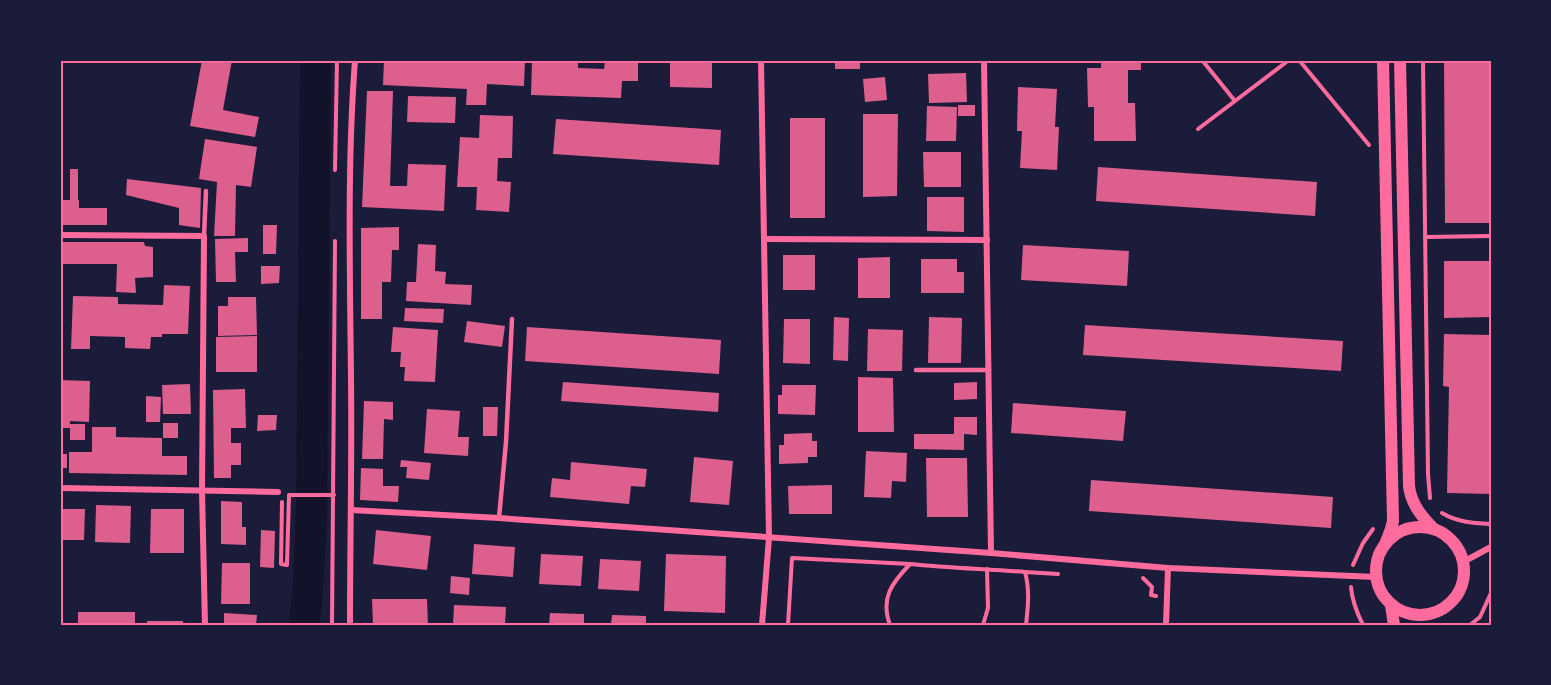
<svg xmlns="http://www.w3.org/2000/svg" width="1551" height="685" font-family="Merriweather,serif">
	<rect width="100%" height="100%" fill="#1b1b3a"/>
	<path fill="#12122b" d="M300 60H331L327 517 322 607 319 625H289L293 584 296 509Z"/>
	<g fill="#dd5f8e">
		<path d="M202 60H232L223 110 259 117 255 137 190 126Z"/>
		<path d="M384 60H525L524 86 487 84 486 105H466L467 89 383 85Z"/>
		<path d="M545 60H578V68L604 69 605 60H638V81H622L621 98 531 95 532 61Z"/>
		<path d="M670 60H712V88L670 87Z"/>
		<rect x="835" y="60" width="25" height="9"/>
		<path d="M1101 60H1141V70H1128V103H1135L1136 141H1094V107H1088L1087 68H1101Z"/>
		<path d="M1444 60H1491V223H1445Z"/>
		<path d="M966 73 967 102 929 103 928 74Z"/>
		<path d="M885 77 887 100 865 102 863 79Z"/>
		<path d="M1018 87 1057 89 1055 127H1059L1057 170 1020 168 1022 131H1017Z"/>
		<path d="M367 91H393L390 186H407L408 164 446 165 444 211 362 207Z"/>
		<path d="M408 96 456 97 455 123 407 122Z"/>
		<rect x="958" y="105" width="17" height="11"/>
		<path d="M927 106 957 107 956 141H926Z"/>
		<path d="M863 114H898L897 196 863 197Z"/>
		<path d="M480 115 513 116 512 158H498L497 181 511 182 509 212 476 210 477 187H457L460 137 479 138Z"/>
		<rect x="790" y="118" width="35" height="100"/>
		<path d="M556 119 721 130 719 165 553 154Z"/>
		<path d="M205 139 257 147 251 187 236 185 235 236H214L217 182 199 179Z"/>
		<path d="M923 152H961V187H924Z"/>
		<path d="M1098 167 1317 182 1315 216 1096 201Z"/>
		<path d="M70 169H78V200H79V208H107V225H60V200H70Z"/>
		<path d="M127 179 201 188 200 228 179 225V208L126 195Z"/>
		<path d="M927 197H964V232L927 231Z"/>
		<path d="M263 225H277L276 254H263Z"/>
		<path d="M399 227V250H392L391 282H382V319H361V228Z"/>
		<path d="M248 238V252H235L236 282H216L215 239Z"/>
		<path d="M60 242H144L145 246 153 247V277L135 278 136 293 116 292 117 264H60Z"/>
		<path d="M418 244 436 245 435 271 446 272 445 284 472 285 471 305 406 301 407 282H416Z"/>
		<path d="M1023 245 1129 251 1127 286 1021 280Z"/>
		<rect x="783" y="255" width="32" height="35"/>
		<path d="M890 257V298H858V258Z"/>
		<path d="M921 259H957V272H964V293H921Z"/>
		<path d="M1444 261H1491V317L1444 318Z"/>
		<path d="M261 266H280L279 283 261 284Z"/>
		<path d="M164 285 190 286 188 334H162V337H151L150 349 125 348V337L90 336V349H71L73 296 118 297V304L163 305Z"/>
		<path d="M228 297H256L257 335 218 336V306H228Z"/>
		<path d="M405 308 444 309 443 323 404 321Z"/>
		<path d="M834 317 849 318 848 361 833 360Z"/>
		<path d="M929 317 962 318 961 363H928Z"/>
		<path d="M784 319H810V364L783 363Z"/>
		<path d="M467 321 505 326 502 347 464 342Z"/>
		<path d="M1085 325 1343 341 1341 371 1083 355Z"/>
		<path d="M393 327 438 330 435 382 404 381 405 367H400L401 352H391Z"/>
		<path d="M527 327 721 340 719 374 525 361Z"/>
		<path d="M868 329 903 330 902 371H867Z"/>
		<path d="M1444 334 1491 335V494L1447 493 1449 387 1443 386Z"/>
		<path d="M257 336V372H216V337Z"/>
		<path d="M858 377 893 378 894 432H858Z"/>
		<path d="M60 380 90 381 89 422 70 421V428H60Z"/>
		<path d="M563 382 719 393 718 412 561 401Z"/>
		<path d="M977 382V399L954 400V383Z"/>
		<path d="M190 384 191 414H163L162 385Z"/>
		<path d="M782 385H816L815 415 778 414V395H782Z"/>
		<path d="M245 389 246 428H231V443H241V465H231V478H214L213 390Z"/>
		<path d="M146 396 161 397 160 422H146Z"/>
		<path d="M364 401 393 402V420L384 419 383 459H362Z"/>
		<path d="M1013 403 1126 411 1123 441 1011 433Z"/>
		<path d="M483 407H498L497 436H483Z"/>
		<path d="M427 409 460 411 458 437H469L468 456 424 453Z"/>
		<path d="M258 415H277L276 430 257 431Z"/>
		<path d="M954 417H977V435L964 434V450L914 449V434H954Z"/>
		<rect x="163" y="423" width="15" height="15"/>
		<rect x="70" y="424" width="15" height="16"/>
		<path d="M92 427H116V437L162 438V456H187V475L69 473V452H92Z"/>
		<path d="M812 433V441H817V457H808V463L779 464V445H784V434Z"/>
		<path d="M866 451 907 453 906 482 892 481 891 498 864 497Z"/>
		<rect x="60" y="454" width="7" height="14"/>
		<path d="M694 457 733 461 729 505 690 502Z"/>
		<path d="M926 458H967L968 517H927Z"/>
		<path d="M401 460 431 463 429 480 406 478 407 467H400Z"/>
		<path d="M571 462 647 469 645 487 631 486 629 504 550 497 552 478 570 480Z"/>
		<path d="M361 468 383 469V486H399L398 502 360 500Z"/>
		<path d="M1091 480 1333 497 1331 528 1089 511Z"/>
		<path d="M832 485V514H789L788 486Z"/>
		<path d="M221 501 242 502V527H246V545L221 544Z"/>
		<path d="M96 505 131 506 130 543 95 542Z"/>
		<path d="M60 509H85L84 540H60Z"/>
		<path d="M151 509H184V553H150Z"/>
		<path d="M261 530 275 531 274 568 260 567Z"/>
		<path d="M376 530 431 536 427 570 373 564Z"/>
		<path d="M474 544 515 547 513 577 472 574Z"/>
		<path d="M541 554 583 556 581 586 539 584Z"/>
		<path d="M666 554 726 556 725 613 664 611Z"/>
		<path d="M600 559 641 561 639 591 598 589Z"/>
		<path d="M222 563H250V604H221Z"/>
		<path d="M451 576 470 578 469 595 450 593Z"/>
		<path d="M372 599H427L428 625H373Z"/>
		<path d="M454 605 506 607 505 625H453Z"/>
		<rect x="78" y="612" width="57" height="13"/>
		<path d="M224 613 257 615 256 625H224Z"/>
		<path d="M550 613 584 614V625H549Z"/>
		<path d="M612 615 646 616V625H611Z"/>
		<rect x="147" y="621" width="36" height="4"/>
	</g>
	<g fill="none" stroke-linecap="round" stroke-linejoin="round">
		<g stroke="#ff6b9d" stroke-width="4">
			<path d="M1202 60 1235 101 1289 60"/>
			<path d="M1299 60 1369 145"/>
			<path d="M1423 60 1428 474 1430 498"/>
			<path d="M1198 129 1235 101"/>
			<path d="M335 170 337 60"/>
			<path d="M1425 237 1491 236"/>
			<path d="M282 502 281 564 287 565 289 495H334"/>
			<path d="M1442 513C1457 522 1472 523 1490 524L1491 527"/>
			<path d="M1353 565 1363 543 1373 529"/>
			<path d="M1143 578 1152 587 1151 595 1156 596"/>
			<path d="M1351 587C1352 601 1357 613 1363 625"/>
			<path d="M332 625 335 241"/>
			<path d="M788 625 792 558 910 564"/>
			<path d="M890 625C880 598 892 583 910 564 948 568 987 569 1025 572"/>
			<path d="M983 625 988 608 987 569"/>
			<path d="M1026 625C1028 607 1030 590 1025 572L1058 574"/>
			<path d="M1470 625 1480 617 1491 593"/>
		</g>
		<g stroke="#ff6b9d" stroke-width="4.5">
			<path d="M204 236 206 191"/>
			<path d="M916 370H989"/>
			<path d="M499 518 506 442 512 319"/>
		</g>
		<g stroke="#ff6b9d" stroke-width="6">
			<path d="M761 60 769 538 762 625"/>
			<path d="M984 60 991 553"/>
			<path d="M60 235 204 236 202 491 205 625"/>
			<path d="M764 239 987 240"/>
			<path d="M60 488 278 492"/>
			<path d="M351 510 499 518 991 553 1168 568 1376 577"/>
			<path d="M1463 562 1491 547"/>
			<path d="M350 625C350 543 352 461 351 379 350 273 347 166 355 60"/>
			<path d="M1166 625 1168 568"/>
		</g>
		<g stroke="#ff6b9d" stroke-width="12">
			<path d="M1383 60 1393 521 1391 529 1386 542"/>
			<path d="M1400 60 1409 486C1411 504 1422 517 1434 529"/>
			<circle cx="1420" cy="571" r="44"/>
			<path d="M1391 605 1394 625"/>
		</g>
	</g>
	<rect width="1551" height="685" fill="none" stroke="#1b1b3a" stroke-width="123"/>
	<rect x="62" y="62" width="1428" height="562" fill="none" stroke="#ff6b9d" stroke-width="2"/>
</svg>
